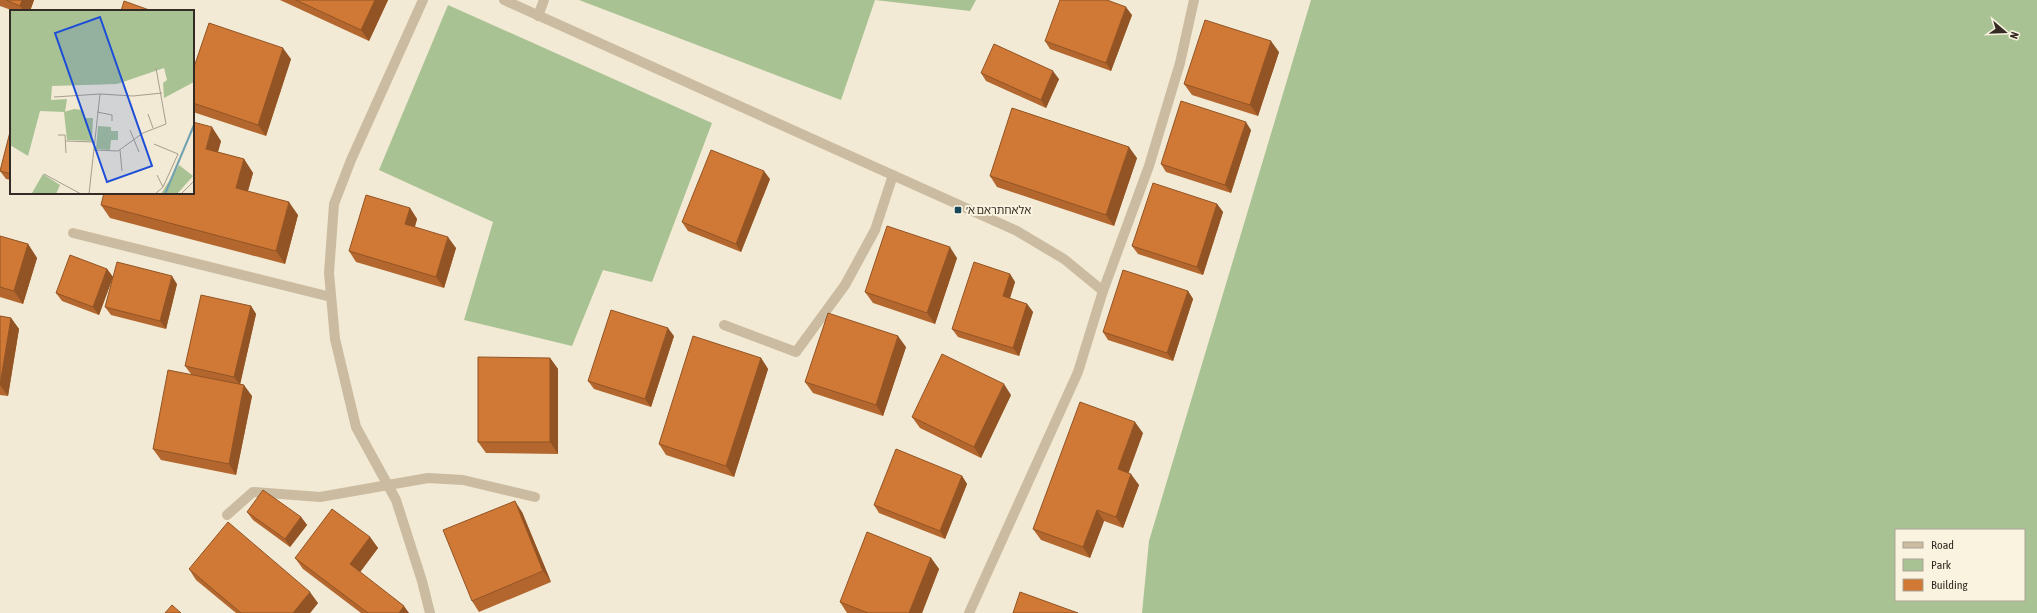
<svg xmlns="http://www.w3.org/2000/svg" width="2037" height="613" font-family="'Asap Condensed','Noto Sans Hebrew',sans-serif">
	<rect width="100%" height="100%" fill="#f2ead4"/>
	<g fill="#a9c294" fill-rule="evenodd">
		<path d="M579 0H976L970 11 875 0 841 100Z"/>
		<path d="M1311 0H2037V613H1142L1149 541ZM1896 530H2024V600H1896Z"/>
		<path d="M448 5 712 123 652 282 603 270 572 346 464 320 493 222 379 170Z"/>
	</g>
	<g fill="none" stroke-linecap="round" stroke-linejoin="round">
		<g stroke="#cbbba0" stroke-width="10">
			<path d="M538 16 544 0"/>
			<path d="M73 233 331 297"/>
			<path d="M1103 291 1149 166 1180 63 1194 0"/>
			<path d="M724 325 796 352 845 285 875 230 893 175"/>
			<path d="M227 515 253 492 320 497 428 478 463 480 535 497"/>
		</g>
		<g stroke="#cbbba0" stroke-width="10">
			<path d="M423 0 351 160 334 204 329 273 335 339 356 427 396 500 422 581 430 613"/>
			<path d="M504 0 1017 231 1064 259 1103 291 1078 372 969 613"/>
		</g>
	</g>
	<g fill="#b3672e">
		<path d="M0 0H34L30 11H14L0 6Z"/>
		<path d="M280 0H388L369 41Z"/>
		<path d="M1132 15 1111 71 1050 49 1045 41Z"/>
		<path d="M1279 52 1258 116 1192 95 1184 84Z"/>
		<path d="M291 59 266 136 193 112V70Z"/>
		<path d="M981 73 1059 79 1046 108 986 81Z"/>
		<path d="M11 128V180L6 179 0 171Z"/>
		<path d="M1251 130 1231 193 1166 172 1161 164Z"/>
		<path d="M221 141 218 152 244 159 253 173 248 191 298 215 285 264 110 218 101 205Z"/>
		<path d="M1137 158 1114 226 997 187 990 176Z"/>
		<path d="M770 179 741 252 688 231 682 222Z"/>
		<path d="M1217 204 1223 212 1203 275 1138 254 1132 246Z"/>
		<path d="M410 208 417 219 415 227 456 248 444 288 356 262 349 251Z"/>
		<path d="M0 236 28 244 37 258 23 304 0 297Z"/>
		<path d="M957 258 935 324 873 303 865 292Z"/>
		<path d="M107 269 113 277 99 315 62 301 56 293Z"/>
		<path d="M1010 274 1015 282 1010 298 1027 304 1033 312 1019 356 958 337 952 329Z"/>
		<path d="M177 284 166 329 111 315 105 307Z"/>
		<path d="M1188 291 1193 299 1173 361 1108 340 1103 332Z"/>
		<path d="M251 306 256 314 240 384 252 396 236 475 161 460 153 449 191 374 185 366Z"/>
		<path d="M0 316 11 318 19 329 8 396 0 395Z"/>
		<path d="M674 336 651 407 594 389 588 381Z"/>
		<path d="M906 347 883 416 813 393 805 382Z"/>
		<path d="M550 358 558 369V454L486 453 478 442Z"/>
		<path d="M761 358 768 369 734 477 666 455 659 444Z"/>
		<path d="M1011 395 981 458 920 428 912 417Z"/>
		<path d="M1143 433 1128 473 1139 485 1123 528 1104 521 1090 558 1041 540 1033 529Z"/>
		<path d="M962 476 967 484 945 539 879 513 874 505Z"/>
		<path d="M247 512 301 517 307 525 290 547 253 520Z"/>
		<path d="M522 512 551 582 479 612 472 601Z"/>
		<path d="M370 537 378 548 360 572 409 613H361L303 569 295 558Z"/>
		<path d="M931 558 939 569 922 613H847L840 602Z"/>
		<path d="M189 569 318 603 310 613H236L196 580Z"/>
	</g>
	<g fill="#925425">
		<path d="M22 0H34L30 11H24L20 6Z"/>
		<path d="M375 0H388L369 41 361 30Z"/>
		<path d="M1126 7 1132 15 1111 71 1106 63Z"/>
		<path d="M1271 41 1279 52 1258 116 1250 105Z"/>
		<path d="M283 48 291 59 266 136 258 125Z"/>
		<path d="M1053 71 1059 79 1046 108 1041 100Z"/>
		<path d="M1246 122 1251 130 1231 193 1225 185Z"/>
		<path d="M212 127 221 141 215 162 206 149Z"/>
		<path d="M1129 147 1137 158 1114 226 1106 215Z"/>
		<path d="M244 159 253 173 245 201 236 188Z"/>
		<path d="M764 171 770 179 741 252 736 244Z"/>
		<path d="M289 202 298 215 285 264 276 251Z"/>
		<path d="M1217 204 1223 212 1203 275 1197 267Z"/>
		<path d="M410 208 417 219 412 235 405 224Z"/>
		<path d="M448 237 456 248 444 288 436 277Z"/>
		<path d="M28 244 37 258 23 304 14 291Z"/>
		<path d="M950 247 957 258 935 324 927 313Z"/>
		<path d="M107 269 113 277 99 315 93 307Z"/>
		<path d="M1010 274 1015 282 1008 304 1003 296Z"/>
		<path d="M172 276 177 284 166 329 160 321Z"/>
		<path d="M1188 291 1193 299 1173 361 1167 353Z"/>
		<path d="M1027 304 1033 312 1019 356 1013 348Z"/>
		<path d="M251 306 256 314 240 385 234 377Z"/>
		<path d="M11 318 19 329 8 396 0 385Z"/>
		<path d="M668 328 674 336 651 407 645 399Z"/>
		<path d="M898 336 906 347 883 416 876 405Z"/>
		<path d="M550 358 558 369V454L550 442Z"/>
		<path d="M761 358 768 369 734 477 726 466Z"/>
		<path d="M1004 384 1011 395 981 458 974 447Z"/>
		<path d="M244 385 252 396 236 475 229 464Z"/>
		<path d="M1135 422 1143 433 1126 480 1118 469Z"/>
		<path d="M1131 474 1139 485 1123 528 1116 517Z"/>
		<path d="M962 476 967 484 945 539 940 531Z"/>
		<path d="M515 501 522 512 551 582 543 571Z"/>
		<path d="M1097 510 1104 521 1090 558 1083 547Z"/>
		<path d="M301 517 307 525 290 547 285 539Z"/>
		<path d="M370 537 378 548 358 575 350 564Z"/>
		<path d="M931 558 939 569 922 613H909Z"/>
		<path d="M310 592 318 603 310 613H293Z"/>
		<path d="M404 606 409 613H399Z"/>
	</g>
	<g fill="#d07835" stroke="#925425">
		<path d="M6 0H22L20 6Z"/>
		<path d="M296 0H375L361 30Z"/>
		<path d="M1060 0H1107L1126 7 1106 63 1045 41Z"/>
		<path d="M124 1 152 11H121Z"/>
		<path d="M1205 20 1271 41 1250 105 1184 84Z"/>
		<path d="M209 23 283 48 258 125 193 103V70Z"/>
		<path d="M994 44 1053 71 1041 100 981 73Z"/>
		<path d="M1181 101 1246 122 1225 185 1161 164Z"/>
		<path d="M1012 108 1129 147 1106 215 990 176Z"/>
		<path d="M193 122 212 127 206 149 244 159 236 188 289 202 276 251 101 205 104 193H193Z"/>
		<path d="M11 128V174L0 171Z"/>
		<path d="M711 150 764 171 736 244 682 222Z"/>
		<path d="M1153 183 1217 204 1197 267 1132 246Z"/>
		<path d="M366 195 410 208 405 224 448 237 436 277 349 251Z"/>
		<path d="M887 226 950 247 927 313 865 292Z"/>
		<path d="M0 236 28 244 14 291 0 287Z"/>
		<path d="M70 255 107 269 93 307 56 293Z"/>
		<path d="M117 262 172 276 160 321 105 307Z"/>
		<path d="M974 262 1010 274 1003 296 1027 304 1013 348 952 329Z"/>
		<path d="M1123 270 1188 291 1167 353 1103 332Z"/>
		<path d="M201 295 251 306 234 377 185 366Z"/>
		<path d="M611 310 668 328 645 399 588 381Z"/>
		<path d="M828 313 898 336 876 405 805 382Z"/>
		<path d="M0 316 11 318 0 385Z"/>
		<path d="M693 336 761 358 726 466 659 444Z"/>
		<path d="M942 354 1004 384 974 447 912 417Z"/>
		<path d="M478 357 550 358V442H478Z"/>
		<path d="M168 370 244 385 229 464 153 449Z"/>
		<path d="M1080 402 1135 422 1118 469 1131 474 1116 517 1097 510 1083 547 1033 529Z"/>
		<path d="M896 449 962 476 940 531 874 505Z"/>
		<path d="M263 490 301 517 285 539 247 512Z"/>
		<path d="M515 501 543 571 472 601 443 530Z"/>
		<path d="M332 509 370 537 350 564 404 606 399 613H368L295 558Z"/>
		<path d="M228 522 310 592 293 613H241L189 569Z"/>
		<path d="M867 532 931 558 909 613H868L840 602Z"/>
		<path d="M1020 592 1078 613H1013Z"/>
		<path d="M172 605 181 613H165Z"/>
	</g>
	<rect fill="#174758" stroke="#faf3e0" stroke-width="1.5" x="954" y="206" width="8" height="8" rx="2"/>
	<g text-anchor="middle" stroke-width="4" stroke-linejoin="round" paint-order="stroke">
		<g font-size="11" fill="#342c24" stroke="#faf3e0" text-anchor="start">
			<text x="966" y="214">אלאחתראם א׳</text>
		</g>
	</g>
	<g transform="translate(10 10)">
		<rect width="184" height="184" fill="#f2ead4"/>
		<path d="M0 0H184V72L154 88 153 73 157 70 154 58 107 74 42 76 41 90 57 89 55 102 30 101 18 146 0 135ZM64 99 73 100 75 108H83L82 131 57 130 54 102ZM88 116 101 117V121H108V130H101L100 140 86 139ZM169 155 183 166 167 184H151ZM33 164 50 175 46 184 22 183Z" fill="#a9c294"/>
		<path fill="none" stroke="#71a2b1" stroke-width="2" d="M155 184 184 115"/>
		<path fill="none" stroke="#a69e8e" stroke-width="1" d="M44 87 90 84M87 102 102 105V111M138 104 143 118M120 120 129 142M48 125H55L56 143M56 131 84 132M144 134 168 144 153 177 145 184M84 140 108 141 133 123 156 114 146 58M110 140 112 161M34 164 71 184M147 165 153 177M79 184 90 84 123 86 152 83M171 184 184 171"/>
		<path fill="#1d4ed8" fill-opacity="0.15" stroke="#1d4ed8" stroke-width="2" d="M90 7 142 156 97 172 45 23Z"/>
		<rect width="184" height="184" fill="none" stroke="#342c24" stroke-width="2"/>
	</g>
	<rect x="1895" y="529" width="130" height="72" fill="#faf3e0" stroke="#aba395"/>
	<rect x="1903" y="542" width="20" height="6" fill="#cbbba0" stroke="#aba395"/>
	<text x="1931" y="549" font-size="12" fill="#342c24">Road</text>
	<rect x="1903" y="559" width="20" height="12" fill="#a9c294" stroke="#aba395"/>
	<text x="1931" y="569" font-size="12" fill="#342c24">Park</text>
	<rect x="1903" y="579" width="20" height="12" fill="#d07835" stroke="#aba395"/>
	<text x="1931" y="589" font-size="12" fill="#342c24">Building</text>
	<g transform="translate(2005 32) rotate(109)" stroke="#faf3e0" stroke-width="3" paint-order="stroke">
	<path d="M0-3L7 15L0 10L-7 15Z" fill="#342c24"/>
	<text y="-6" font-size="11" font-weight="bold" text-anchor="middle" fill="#342c24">N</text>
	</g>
</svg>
